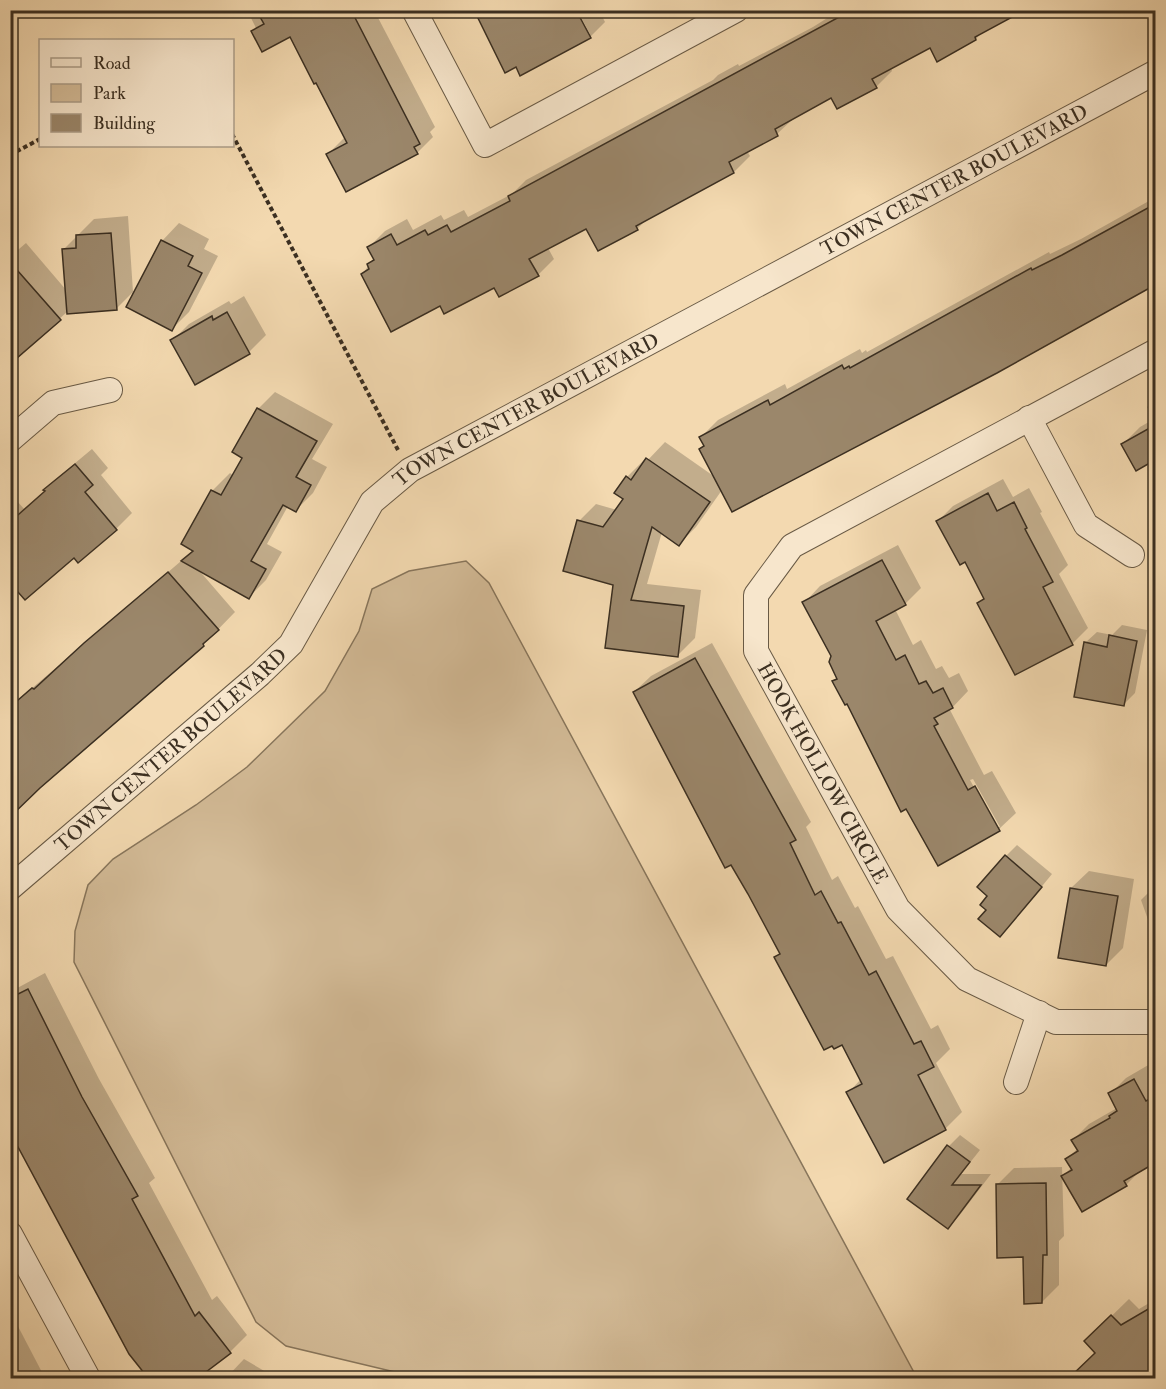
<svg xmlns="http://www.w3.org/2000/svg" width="1166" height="1389" font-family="'IM FELL Double Pica',serif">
	<rect width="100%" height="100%" fill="#f3d9b0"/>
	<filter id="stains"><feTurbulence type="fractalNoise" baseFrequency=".00333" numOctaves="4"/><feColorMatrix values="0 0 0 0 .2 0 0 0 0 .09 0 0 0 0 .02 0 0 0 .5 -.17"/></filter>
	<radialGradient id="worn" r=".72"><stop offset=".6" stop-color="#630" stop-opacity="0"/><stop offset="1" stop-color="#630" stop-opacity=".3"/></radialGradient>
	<path fill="#d4bc98" stroke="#88765c" stroke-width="1.5" d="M466 561 489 583 917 1378H420L286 1346 256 1322 74 962 75 931 88 885 113 859 196 805 247 767 325 691 359 631 372 589 409 571Z"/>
	<g fill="#0003" fill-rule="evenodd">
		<path d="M247 10H374L435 127 430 132 433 137 417 153 328 154 345 137 317 81 290 35 256 28Z"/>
		<path d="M577 10H599L605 22 590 37 587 34H590Z"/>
		<path d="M840 10H1022L985 29 976 39 930 46 891 68 892 71 876 87 832 96 794 118 777 134 747 151 750 156 734 172 649 217 637 229 599 249 587 227 548 248 554 259 538 275 495 286 440 304 362 274 375 258 369 247 385 231 407 219 413 230 441 215 444 220 464 210 468 217 512 194 526 180 713 80 718 75 738 64 739 66 813 27Z"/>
		<path d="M1156 197V283L997 371 722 490 696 527 679 544 662 532 647 584 701 590 695 638 678 655 615 584 579 521 596 504 617 510 625 498 627 477 644 460 646 462 665 442 715 477 701 437 718 420 785 384 787 389 860 349 862 353 866 350 867 352 1049 252 1050 254 1081 239Z"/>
		<path d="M128 216 133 292 116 309 68 311 32 344 10 366V254L12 255 26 243 67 291 64 249 94 219Z"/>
		<path d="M179 223 209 239 204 249 218 256 189 312 172 329 128 306 162 241Z"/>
		<path d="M244 296 266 335 249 352 172 341 189 324 229 301 231 304Z"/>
		<path d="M275 392 333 424 312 459 327 467 313 493 296 510 288 506 267 544 282 552 266 580 249 597 197 568 235 612 203 645 20 806 10 707 194 550 183 543 213 490 230 473 234 476 244 457 258 409Z"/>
		<path d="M1156 398V458L1136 468 1123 444 1140 427 1154 419 1147 407Z"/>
		<path d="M92 449 108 468 101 475 132 513 116 529 74 556 10 589V506L17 501 25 510 62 474Z"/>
		<path d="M1003 479 1013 497 1029 488 1042 512 1040 513 1068 565 1059 574 1088 628 1072 644 1016 673 979 603 985 597 965 560 938 521 953 506Z"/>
		<path d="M898 545 921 588 905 604 895 609 913 645 921 640 936 669 942 666 949 678 959 673 968 691 950 710 984 775 992 771 1016 813 999 829 939 864 848 702 834 682 838 678 833 656 804 603 820 586ZM973 779 1000 827H996L970 780Z"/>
		<path d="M1122 625 1147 630 1135 693 1124 704 1085 643 1097 632 1112 635Z"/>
		<path d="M712 643 811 822 806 827 832 880 838 876 855 908 858 906 886 959 893 956 931 1029 938 1025 950 1049 936 1063 962 1112 946 1128 884 1160 848 1093 861 1079 843 1043 776 958 781 953 634 692 651 676Z"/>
		<path d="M1017 845 1052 874 1011 924 988 909 989 895 1006 856Z"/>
		<path d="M1089 871 1134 879 1123 948 1106 965 1071 888Z"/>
		<path d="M1156 885V942L1141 900Z"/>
		<path d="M45 973 99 1079 155 1178 149 1183 212 1300 217 1296 247 1335 230 1352 195 1378H150L130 1353 10 1128V992Z"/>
		<path d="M1150 1064 1156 1073V1161L1143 1168 1126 1185 1063 1176 1072 1167 1067 1159 1078 1148 1073 1140 1089 1124 1117 1108 1110 1094 1126 1078Z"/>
		<path d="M960 1135 980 1150 961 1174H991L959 1216 947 1227 949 1146Z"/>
		<path d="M1062 1167 1064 1236 1059 1241V1285L1042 1302 997 1185 1014 1168Z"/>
		<path d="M1129 1299 1139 1309 1156 1299V1378H1071L1097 1352 1086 1341Z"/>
		<path d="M10 1311 45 1378H10Z"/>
		<path d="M244 1359 266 1372 263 1378H226Z"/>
	</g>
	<g fill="#9b876b" stroke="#3b2f21" stroke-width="1.5">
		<path d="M256 10H351L420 144 414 147 418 154 346 192 326 154 347 143 316 83 314 84 290 37 262 52 251 31 264 24Z"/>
		<path d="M474 10H576L591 38 520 76 516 67 505 73Z"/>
		<path d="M852 10H1025L975 37 976 40 937 62 930 48 872 79 877 88 837 109 831 98 775 129 778 136 729 162 734 173 636 226 638 230 598 251 586 229 529 259 539 276 499 297 494 288 444 314 440 306 391 332 361 274 369 269 367 264 374 260 367 247 391 234 397 245 425 230 428 235 447 225 451 232 510 201 508 196Z"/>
		<path d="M1155 204V285L997 373 732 512 699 449 704 446 699 437 768 400 770 405 842 365 844 369 849 366 850 368 1031 268 1032 270 1062 255Z"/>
		<path d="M111 233 117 310 67 314 62 249 76 248V235Z"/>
		<path d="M161 240 193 256 188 266 202 273 172 331 126 307Z"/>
		<path d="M10 262 61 320 10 364Z"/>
		<path d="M227 312 250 354 195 385 170 340 212 316 213 320Z"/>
		<path d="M257 408 317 441 296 477 311 485 296 512 283 505 251 561 266 569 249 599 181 561 193 551 181 544 211 490 221 495 242 458 232 452Z"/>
		<path d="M1155 425V460L1136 471 1121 444Z"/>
		<path d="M646 458 710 502 679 546 652 527 631 600 684 606 678 657 605 648 613 585 563 571 577 520 603 527 623 499 614 493 626 476 631 480Z"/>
		<path d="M75 464 93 485 85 492 117 530 78 563 74 558 25 600 10 583V522L45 491 43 490Z"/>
		<path d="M988 493 997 511 1014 502 1027 528 1025 529 1053 582 1043 587 1073 645 1015 675 977 603 984 599 965 562 960 565 936 521Z"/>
		<path d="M882 560 906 605 876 621 896 660 905 655 919 684 926 681 933 693 943 688 953 708 934 718 938 724 934 726 968 790 975 786 1000 831 938 866 906 809 901 812 847 704 845 705 832 681 837 679 829 662 831 656 802 602Z"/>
		<path d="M168 572 219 630 203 644 204 646 40 788 10 817V707L32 688 34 689 84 643Z"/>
		<path d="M1109 635 1137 641 1124 706 1074 697 1084 642 1107 647Z"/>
		<path d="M695 658 796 840 790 843 815 895 821 891 838 923 841 922 869 975 876 971 914 1044 921 1041 934 1067 918 1075 946 1130 884 1163 846 1092 862 1084 842 1045 834 1049 832 1046 824 1050 774 957 780 954 748 894 731 865 725 868 633 692Z"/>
		<path d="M1005 855 1042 887 1000 937 978 919 986 910 980 905 987 896 977 887Z"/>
		<path d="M1070 888 1118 896 1106 966 1058 958Z"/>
		<path d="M28 989 82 1097 138 1196 132 1199 195 1316 199 1312 231 1353 198 1378H148L129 1354 10 1132V998Z"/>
		<path d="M1134 1079 1146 1101 1155 1096V1163L1124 1181 1127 1186 1082 1212 1061 1176 1072 1170 1065 1159 1078 1151 1071 1140 1110 1118 1109 1116 1117 1111 1108 1093Z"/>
		<path d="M947 1145 970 1162 952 1185H981L948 1229 907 1199Z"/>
		<path d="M1046 1183 1047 1255H1043L1042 1303 1024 1304 1023 1257 997 1258 996 1184Z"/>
		<path d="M1155 1305V1378H1069L1095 1353 1084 1341 1111 1315 1121 1325Z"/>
	</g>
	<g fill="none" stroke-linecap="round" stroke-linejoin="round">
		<g stroke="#695a45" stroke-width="26">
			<g id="street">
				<path d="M414 10 485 145 736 10"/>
				<path id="s1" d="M1156 351 792 546 756 595V651L898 909 967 979 1056 1022H1156"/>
				<path d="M1029 418 1086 525 1132 555"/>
				<path d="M10 440 53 403 110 390"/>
				<path id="s2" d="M10 888 260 674 291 644 372 502 410 470 1156 72"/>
				<path d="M1016 1082 1039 1013"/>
				<path d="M10 1234 88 1378"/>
			</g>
		</g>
		<g stroke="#3b2f21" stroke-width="4" stroke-dasharray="4.5 3" stroke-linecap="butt">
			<path d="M232 134 398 450"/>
			<path d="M10 155 40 139"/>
		</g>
		<use href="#street" stroke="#f7e6cc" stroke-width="24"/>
	</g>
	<g text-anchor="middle" stroke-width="4.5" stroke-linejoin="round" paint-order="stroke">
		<g font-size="20" fill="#3b2f21" stroke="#f7e6cc">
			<text dy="7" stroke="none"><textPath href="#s2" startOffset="1202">TOWN CENTER BOULEVARD</textPath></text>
			<text dy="7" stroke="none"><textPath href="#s2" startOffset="716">TOWN CENTER BOULEVARD</textPath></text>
			<text dy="7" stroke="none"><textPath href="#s2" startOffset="212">TOWN CENTER BOULEVARD</textPath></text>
			<text dy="7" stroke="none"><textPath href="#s1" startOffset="669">HOOK HOLLOW CIRCLE</textPath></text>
		</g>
	</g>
	<rect width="1166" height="1389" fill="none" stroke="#f3d9b0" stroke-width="36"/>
	<rect x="12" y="12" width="1142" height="1365" fill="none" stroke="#3b2f21" stroke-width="3"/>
	<rect x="18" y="18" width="1130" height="1353" fill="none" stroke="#3b2f21" stroke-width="1.5"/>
	<rect x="39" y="39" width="195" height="108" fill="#f7e6cc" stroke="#ac9d88" stroke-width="1.5"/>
	<rect x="51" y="58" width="30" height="9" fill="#f7e6cc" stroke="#ac9d88" stroke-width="1.5"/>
	<text x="93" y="69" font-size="18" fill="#3b2f21">Road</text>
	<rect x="51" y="84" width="30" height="18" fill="#d4bc98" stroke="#ac9d88" stroke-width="1.5"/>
	<text x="93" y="99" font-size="18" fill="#3b2f21">Park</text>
	<rect x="51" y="114" width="30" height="18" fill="#9b876b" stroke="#ac9d88" stroke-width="1.5"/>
	<text x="93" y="129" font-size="18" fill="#3b2f21">Building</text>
	<rect width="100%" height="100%" filter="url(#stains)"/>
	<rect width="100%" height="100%" fill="url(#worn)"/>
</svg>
